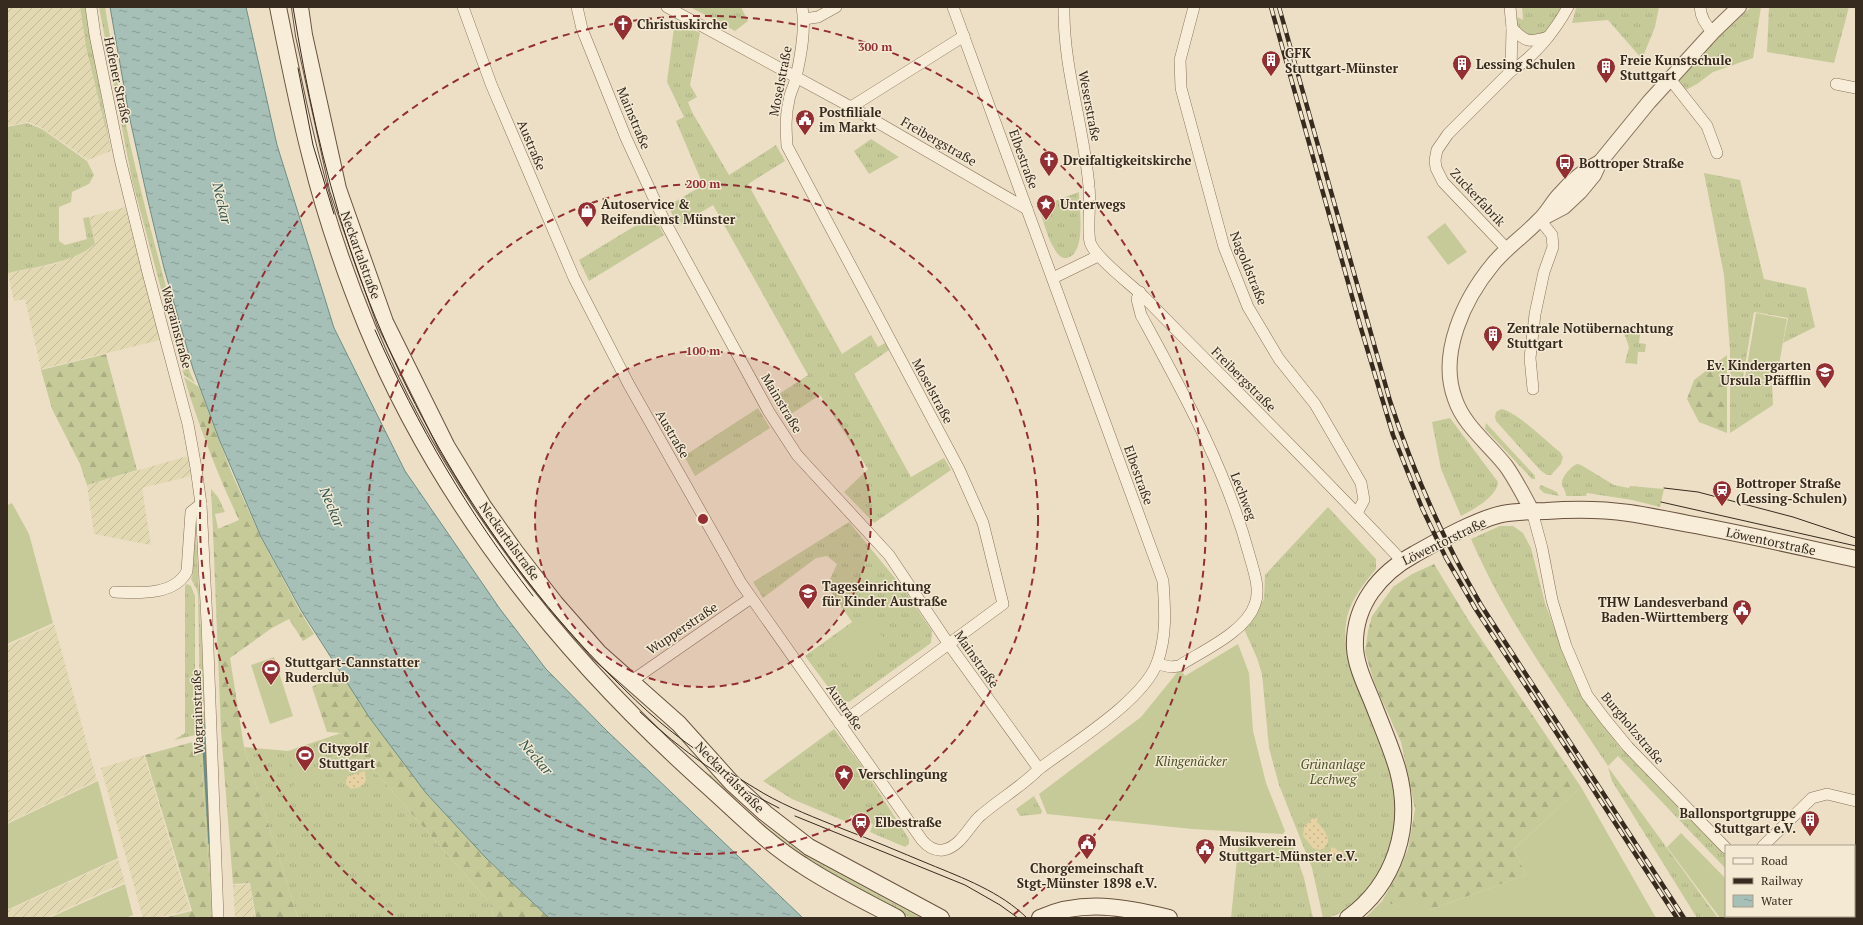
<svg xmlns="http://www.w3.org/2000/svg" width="1863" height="925" font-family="'PT Serif',serif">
	<defs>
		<pattern id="farmland-furrows" width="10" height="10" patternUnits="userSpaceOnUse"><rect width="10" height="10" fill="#e2d8b2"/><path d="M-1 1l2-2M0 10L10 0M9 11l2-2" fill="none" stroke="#c2ba99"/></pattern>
		<pattern id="grass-tufts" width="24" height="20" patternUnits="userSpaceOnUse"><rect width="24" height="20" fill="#c6ca99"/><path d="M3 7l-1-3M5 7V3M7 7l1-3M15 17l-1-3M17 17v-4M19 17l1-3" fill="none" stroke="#abae83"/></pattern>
		<pattern id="forest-firs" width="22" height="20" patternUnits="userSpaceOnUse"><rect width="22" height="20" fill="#c6ca99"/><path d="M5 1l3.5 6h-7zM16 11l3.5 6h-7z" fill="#abae83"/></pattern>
		<pattern id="sand-dots" width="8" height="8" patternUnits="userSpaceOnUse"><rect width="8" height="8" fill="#e7d2a3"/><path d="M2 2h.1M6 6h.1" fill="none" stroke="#c7b48c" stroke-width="1.8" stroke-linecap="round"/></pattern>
		<pattern id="water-ripples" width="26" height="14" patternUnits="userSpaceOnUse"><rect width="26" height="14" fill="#a6c0b7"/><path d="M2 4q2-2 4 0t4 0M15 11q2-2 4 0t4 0" fill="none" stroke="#889c94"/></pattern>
	</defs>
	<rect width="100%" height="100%" fill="#eddfc5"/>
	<g fill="url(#farmland-furrows)">
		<path d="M7 7H80L86 47 111 151 88 160 42 128 28 122 7 126Z"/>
		<path d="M125 207 160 340 41 369 25 299 14 301 8 273 56 264 95 244 89 217Z"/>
		<path d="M188 456 191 476 142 488 151 545 94 534 87 485Z"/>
		<path d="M54 624 97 780 7 823V646Z"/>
		<path d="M144 755 190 910 156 918H143L101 768Z"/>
		<path d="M118 859 125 882 46 918H7V911Z"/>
		<path d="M250 884 255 918H235L233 885Z"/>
	</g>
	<g fill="url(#grass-tufts)">
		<path d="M80 7H85L111 151 86 47Z"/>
		<path d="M99 7H105C111 40 115 73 122 106 140 195 165 283 189 370L195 383 184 375 132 180Z"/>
		<path d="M690 7H741L748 21 735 31Z"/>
		<path d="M1522 7H1561C1559 14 1554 23 1549 29 1541 37 1522 39 1516 27 1515 24 1514 19 1513 15L1523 20Z"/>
		<path d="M1659 7 1655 27 1642 59 1608 20 1572 23 1576 8Z"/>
		<path d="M1751 7H1761L1753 58 1713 72 1697 84 1682 92 1675 78Z"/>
		<path d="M1769 7H1849L1834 63 1767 52Z"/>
		<path d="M675 20 700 33 690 85 697 97 688 102 692 112 729 175 776 145 785 161 748 184 842 354 871 335 878 347 885 343 889 350 854 374 911 477 944 458 951 470 874 523 844 492 868 469 820 395 785 418 773 398 808 375 713 205 678 226 668 206 703 185 676 121 684 117 667 82Z"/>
		<path d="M27 123 42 129 87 161 94 175 89 184 72 192 71 202 59 207V241L65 245 87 239 83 218 89 217 95 244C70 264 38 266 8 273L7 275V127Z"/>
		<path d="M871 139 899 157 869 174 854 151Z"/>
		<path d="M1704 173 1740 180 1764 279 1806 288 1815 327 1783 343 1788 318 1754 312 1743 377 1772 383 1773 405 1730 433V350L1724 275Z"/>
		<path d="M1079 192C1079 208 1087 253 1067 258 1062 259 1058 255 1055 250 1047 238 1044 221 1038 207Z"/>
		<path d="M653 215 664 235 589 281 579 260Z"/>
		<path d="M1629 325 1641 327 1639 343 1646 344 1645 352H1638L1637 364 1625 363 1629 347 1624 333Z"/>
		<path d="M758 408 770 428 695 476 684 456Z"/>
		<path d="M1501 409C1516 411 1547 442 1560 452L1563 457 1561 464 1551 475H1547L1540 470 1496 421 1495 417 1496 412Z"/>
		<path d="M1450 418 1498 482C1497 497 1474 509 1461 516L1441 469 1432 422Z"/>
		<path d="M1486 423 1535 476V479H1532L1485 429Z"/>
		<path d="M1577 464 1581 465 1614 485 1629 488 1630 486 1664 489 1660 507 1632 500 1587 493 1586 496H1566C1566 490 1563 489 1562 484 1561 478 1571 466 1577 464Z"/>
		<path d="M1541 485 1557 492 1559 496 1544 493 1539 488Z"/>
		<path d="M211 489 218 497 225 512 215 514 218 529 213 531Z"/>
		<path d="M1328 507 1376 559V569C1351 599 1340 617 1348 657 1357 681 1366 705 1375 729 1385 756 1396 784 1397 814 1398 840 1384 870 1368 889 1358 901 1339 918 1323 918L1312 868 1279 785 1269 748 1262 674 1257 658 1244 629 1264 599 1265 575Z"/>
		<path d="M195 517 205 705 200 706 198 595 197 590 191 579 193 572 194 518Z"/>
		<path d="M849 522 903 588 932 631 931 643 849 702 837 699 805 656 852 622 827 586 837 564 827 556 816 558 763 598 753 582Z"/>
		<path d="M1500 526H1513L1523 533 1531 548 1545 603 1572 676 1588 705 1622 750 1624 749 1726 855V869L1618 756 1608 766C1559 692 1506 620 1471 539Z"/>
		<path d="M187 584 191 586 195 596V712L199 724 200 734 174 740 185 733V586Z"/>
		<path d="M200 711H205L216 918H212L200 740H203Z"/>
		<path d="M834 729 862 766 909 839V844L905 847 870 832 873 824 851 815 847 822 792 799 763 781Z"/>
		<path d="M341 733 490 903 494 918H298L244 747 288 751Z"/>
		<path d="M688 760 712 776 757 820 806 856 921 918H911C857 890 801 863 755 823 732 803 711 781 688 760Z"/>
		<path d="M1608 767 1718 918H1697L1612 781Z"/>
		<path d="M1034 796 1042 811 1041 814 1020 816 1016 809Z"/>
		<path d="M1239 838 1291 841 1304 878 1313 918H1231Z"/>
	</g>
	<g fill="url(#forest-firs)">
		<path d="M106 354 137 470 87 485 80 464 52 409 41 370Z"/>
		<path d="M1727 355V433L1699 422 1687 399 1694 380Z"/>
		<path d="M184 377 199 387 232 474 261 538 301 613 314 634 303 641 289 619 272 628 230 658 244 747 298 918H256L250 883 233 884 221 731 213 531 239 520C217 473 199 427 184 377Z"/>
		<path d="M1434 564 1469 621 1581 787 1514 849 1526 875 1430 910 1400 907 1382 901 1397 875 1408 849 1415 809 1401 742 1375 685 1365 652 1368 631 1372 616 1393 587 1412 574Z"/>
		<path d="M340 671 369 717 486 858 549 918H494L490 903 341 733 327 732 312 687Z"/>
		<path d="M200 740 212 918H163L192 911 145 755Z"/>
	</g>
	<g fill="url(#sand-dots)">
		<path d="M365 771 366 782 360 787 351 789 346 784V777Z"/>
		<path d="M1313 818H1317L1318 823 1324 830 1328 838V842L1322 851 1313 848 1303 836 1304 827Z"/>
		<path d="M1332 847 1344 853 1342 857 1328 854Z"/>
	</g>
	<g fill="#c6ca99">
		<path d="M1445 223 1467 252 1448 265 1427 237Z"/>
		<path d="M1756 313 1787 319 1776 382 1745 377Z"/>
		<path d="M12 503 29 534 53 623 7 644V505Z"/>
		<path d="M870 619 887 643 850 669 833 645Z"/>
		<path d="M1238 644 1249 673 1253 731 1266 783 1285 831 1283 834 1192 829 1047 814 1039 794 1141 717 1180 669 1185 676Z"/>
		<path d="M274 657 293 716 270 724 251 665Z"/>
		<path d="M308 748 316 774 296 794 291 788 297 781 289 754Z"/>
		<path d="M98 781 118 858 7 910V824Z"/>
		<path d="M1581 787 1656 918H1365L1382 901 1400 907 1421 894 1430 910 1526 875 1514 849Z"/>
		<path d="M1681 833 1726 879V916H1762L1764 918H1720L1667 847Z"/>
		<path d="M125 884 133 915 126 918H49Z"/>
	</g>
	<path fill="url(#water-ripples)" stroke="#6d8e85" d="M110 7H246L277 145 334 328 405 471 500 609 546 669 607 731 803 918H549L486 858 426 793 369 717 302 612 261 537 219 439 193 369 164 268 148 201 129 115Z"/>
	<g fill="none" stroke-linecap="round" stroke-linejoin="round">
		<path stroke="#6d8e85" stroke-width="3.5" d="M202 713 210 843"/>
		<g stroke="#87715b" stroke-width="12">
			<g id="minor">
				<path d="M91 7 95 35 120 159 148 273 188 424 196 468 201 504 207 622 218 918"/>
				<path d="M463 7 491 84 574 278 628 383 741 583 922 840C927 846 934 851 943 850 960 847 968 828 979 817 998 800 1020 788 1039 769 1072 744 1143 701 1157 663 1167 637 1165 609 1163 581L953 7"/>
				<path d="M577 7 582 29 626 138 664 220 769 412 797 455 889 555 948 643 1039 769"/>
				<path d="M667 7 851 107 1027 209"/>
				<path d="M802 7C806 29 801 55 796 77 795 85 790 92 789 100 785 116 786 130 787 146L959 469 983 523 1003 604 840 724"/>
				<path d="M1064 7C1063 68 1084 126 1089 187 1091 202 1087 229 1090 242 1094 257 1132 285 1145 298 1231 386 1318 471 1402 561"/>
				<path d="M1194 7 1180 60 1181 88 1224 247 1248 307 1279 359 1315 404 1361 483 1364 500 1357 513"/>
				<path d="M1510 7 1512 28 1511 71"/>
				<path d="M1700 7C1701 18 1705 25 1713 32"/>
				<path d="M804 19 818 17 836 7"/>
				<path d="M1512 28C1525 42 1529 43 1548 37"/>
				<path d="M1670 79 1707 126 1717 153"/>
				<path d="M1836 84 1856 88"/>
				<path d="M851 107 964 36"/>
				<path d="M1507 249 1443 182 1436 168 1435 160 1437 150 1448 134 1511 71C1535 56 1555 31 1568 7"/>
				<path d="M1053 278 1098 256"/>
				<path d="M1140 292 1137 299 1141 315C1183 392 1226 469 1249 554 1253 569 1261 589 1255 604 1246 632 1202 651 1179 666L1171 667 1157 664"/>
				<path d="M1533 389 1530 358 1535 314 1544 272 1553 247 1552 235 1540 220"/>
				<path d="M1532 511 1542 548 1552 600 1566 646 1587 695 1605 719 1628 747 1726 848"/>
				<path d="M115 592C138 593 175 596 187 571L191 512 201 504"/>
				<path d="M630 682 751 598"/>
				<path d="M1763 846 1812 798 1827 794 1856 801"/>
				<path d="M1790 916 1792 918"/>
			</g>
		</g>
		<g stroke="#87715b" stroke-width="16">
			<g id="tertiary">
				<path d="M1543 218 1564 207 1580 192 1594 175 1600 162 1649 102 1713 32 1739 7"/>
				<path d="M1532 511C1524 496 1516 480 1506 466 1489 444 1464 426 1455 399 1438 354 1464 299 1493 264 1506 248 1524 236 1539 220 1547 213 1552 202 1560 194 1571 181 1584 170 1600 162"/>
			</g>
		</g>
		<g stroke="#69523f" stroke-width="18">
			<g id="secondary">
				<path d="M278 7C288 57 298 108 311 158 325 215 345 273 367 327 440 503 560 653 701 780 734 809 765 842 802 865 832 885 865 901 897 918"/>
				<path d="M300 7 304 35 338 189 385 322 447 447 483 506 514 550 555 603 599 653 679 724 731 782 765 813 809 847 941 918"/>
				<path d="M1040 918C1082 899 1125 907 1169 918"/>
				<path d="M1348 918C1395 884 1413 827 1398 771 1392 749 1382 727 1374 706 1367 688 1356 667 1355 648 1353 605 1380 573 1415 554 1437 541 1479 519 1502 514 1517 511 1532 511 1546 511 1574 509 1601 509 1629 513 1649 516 1669 520 1689 524 1745 534 1801 547 1856 559"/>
			</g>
		</g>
		<use href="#minor" stroke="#f8edd8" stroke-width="11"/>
		<use href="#tertiary" stroke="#f8edd8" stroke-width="14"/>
		<use href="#secondary" stroke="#f8edd8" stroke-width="16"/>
		<g stroke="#372a1f" stroke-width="1">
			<path d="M293 7C306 87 323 167 348 243 400 402 493 558 611 676 627 692 643 708 661 723 692 749 728 772 763 793 789 808 816 818 843 829 872 840 900 852 929 864 963 878 1001 892 1027 918"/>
			<path d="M298 68 313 145 334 214"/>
			<path d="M375 330C418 427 468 512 533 596"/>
			<path d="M1664 488 1698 492 1793 517 1856 538"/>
			<path d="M1661 502 1856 546"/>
			<path d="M640 712C681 751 728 783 779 808"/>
			<path d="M795 816 965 885 1000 905 1018 918"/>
		</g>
		<g stroke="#372a1f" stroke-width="4.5">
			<g id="rail">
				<path d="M1271 7 1360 325 1393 435 1422 508 1446 558 1475 608 1677 918"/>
				<path d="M1279 7 1390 401C1414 474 1442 538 1481 605L1684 918"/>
			</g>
		</g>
		<use href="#rail" stroke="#f4ead4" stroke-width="3" stroke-dasharray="9" stroke-linecap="butt"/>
	</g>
	<circle cx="703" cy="519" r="168" fill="#932e32" fill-opacity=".12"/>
	<g fill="none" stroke="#932e32" stroke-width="2" stroke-dasharray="7 5">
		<circle cx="703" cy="519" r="168"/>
		<circle cx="703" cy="519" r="335"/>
		<path d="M393 915A503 503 0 1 1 1013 915"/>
	</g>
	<defs>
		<g id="church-pin" transform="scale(1)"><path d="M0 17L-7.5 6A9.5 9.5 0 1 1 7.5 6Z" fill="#932e32" stroke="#f4ead4"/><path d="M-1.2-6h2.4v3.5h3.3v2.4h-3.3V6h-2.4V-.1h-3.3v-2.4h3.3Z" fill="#fff"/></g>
		<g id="building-pin" transform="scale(1)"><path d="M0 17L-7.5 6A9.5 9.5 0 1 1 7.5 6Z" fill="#932e32" stroke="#f4ead4"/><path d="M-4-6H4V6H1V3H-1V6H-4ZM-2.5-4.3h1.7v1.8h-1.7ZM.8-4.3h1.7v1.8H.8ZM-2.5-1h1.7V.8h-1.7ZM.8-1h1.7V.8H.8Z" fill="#fff"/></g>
		<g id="civic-pin" transform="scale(1)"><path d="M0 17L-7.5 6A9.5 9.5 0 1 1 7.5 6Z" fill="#932e32" stroke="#f4ead4"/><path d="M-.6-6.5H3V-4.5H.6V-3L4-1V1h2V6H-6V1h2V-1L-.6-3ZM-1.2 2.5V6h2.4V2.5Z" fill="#fff"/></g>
		<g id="bus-pin" transform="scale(1)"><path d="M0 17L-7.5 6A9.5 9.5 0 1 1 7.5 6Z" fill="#932e32" stroke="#f4ead4"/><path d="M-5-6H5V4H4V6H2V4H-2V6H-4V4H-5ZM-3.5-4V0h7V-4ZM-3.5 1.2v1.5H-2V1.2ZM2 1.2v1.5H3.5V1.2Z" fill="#fff"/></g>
		<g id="sight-pin" transform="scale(1)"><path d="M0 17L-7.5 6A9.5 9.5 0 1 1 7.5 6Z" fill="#932e32" stroke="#f4ead4"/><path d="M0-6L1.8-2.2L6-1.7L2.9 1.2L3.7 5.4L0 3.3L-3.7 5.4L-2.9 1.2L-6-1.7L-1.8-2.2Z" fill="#fff"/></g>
		<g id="shop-pin" transform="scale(1)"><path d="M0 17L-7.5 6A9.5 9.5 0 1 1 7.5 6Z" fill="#932e32" stroke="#f4ead4"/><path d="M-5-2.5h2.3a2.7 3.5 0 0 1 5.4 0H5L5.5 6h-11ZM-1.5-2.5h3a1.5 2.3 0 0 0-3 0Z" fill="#fff"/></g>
		<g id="school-pin" transform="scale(1)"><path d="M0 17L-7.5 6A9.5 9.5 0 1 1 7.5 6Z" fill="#932e32" stroke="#f4ead4"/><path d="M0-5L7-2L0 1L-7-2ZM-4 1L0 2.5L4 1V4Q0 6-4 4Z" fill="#fff"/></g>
		<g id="station-pin" transform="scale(1)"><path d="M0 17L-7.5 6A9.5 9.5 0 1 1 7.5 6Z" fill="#932e32" stroke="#f4ead4"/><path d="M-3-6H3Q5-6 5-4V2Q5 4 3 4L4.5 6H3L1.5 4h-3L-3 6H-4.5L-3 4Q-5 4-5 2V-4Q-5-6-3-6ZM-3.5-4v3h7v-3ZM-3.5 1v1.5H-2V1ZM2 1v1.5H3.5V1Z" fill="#fff"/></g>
		<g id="stadium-pin" transform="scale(1)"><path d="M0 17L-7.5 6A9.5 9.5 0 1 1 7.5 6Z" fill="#932e32" stroke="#f4ead4"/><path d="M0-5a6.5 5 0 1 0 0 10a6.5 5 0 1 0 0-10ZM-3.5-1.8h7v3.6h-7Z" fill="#fff"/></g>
	</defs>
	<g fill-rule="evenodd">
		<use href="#church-pin" x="623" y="24"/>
		<use href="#building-pin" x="1271" y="60"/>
		<use href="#building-pin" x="1462" y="64"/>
		<use href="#building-pin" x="1606" y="67"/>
		<use href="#civic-pin" x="805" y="119"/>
		<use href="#church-pin" x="1049" y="160"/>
		<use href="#bus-pin" x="1565" y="163"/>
		<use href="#sight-pin" x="1046" y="204"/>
		<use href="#shop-pin" x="587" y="211"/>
		<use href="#building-pin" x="1493" y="335"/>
		<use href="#school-pin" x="1825" y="372"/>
		<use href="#station-pin" x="1722" y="490"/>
		<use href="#school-pin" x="808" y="593"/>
		<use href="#civic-pin" x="1742" y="609"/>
		<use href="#stadium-pin" x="271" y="669"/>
		<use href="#stadium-pin" x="305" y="755"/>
		<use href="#sight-pin" x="844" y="774"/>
		<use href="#building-pin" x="1810" y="820"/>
		<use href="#station-pin" x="861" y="822"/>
		<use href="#civic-pin" x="1087" y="843"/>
		<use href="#civic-pin" x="1205" y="848"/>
	</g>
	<g text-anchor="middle" stroke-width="3" stroke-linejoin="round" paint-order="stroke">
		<g font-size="13" font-weight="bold" fill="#372a1f" stroke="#f4ead4" text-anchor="start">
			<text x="637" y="29">Christuskirche</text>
			<text x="1285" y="58">GFK<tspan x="1285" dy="15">Stuttgart-Münster</tspan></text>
			<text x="1620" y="65">Freie Kunstschule<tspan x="1620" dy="15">Stuttgart</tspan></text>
			<text x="1476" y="69">Lessing Schulen</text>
			<text x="819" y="117">Postfiliale<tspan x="819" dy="15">im Markt</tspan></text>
			<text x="1063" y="165">Dreifaltigkeitskirche</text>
			<text x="1579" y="168">Bottroper Straße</text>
			<text x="601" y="209">Autoservice &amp;<tspan x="601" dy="15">Reifendienst Münster</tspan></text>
			<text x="1060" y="209">Unterwegs</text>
			<text x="1507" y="333">Zentrale Notübernachtung<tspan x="1507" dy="15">Stuttgart</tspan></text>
			<text x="1811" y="370" text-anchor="end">Ev. Kindergarten<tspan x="1811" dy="15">Ursula Pfäfflin</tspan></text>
			<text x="1736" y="488">Bottroper Straße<tspan x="1736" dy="15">(Lessing-Schulen)</tspan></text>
			<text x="822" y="591">Tageseinrichtung<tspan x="822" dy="15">für Kinder Austraße</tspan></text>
			<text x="1728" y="607" text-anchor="end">THW Landesverband<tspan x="1728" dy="15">Baden-Württemberg</tspan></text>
			<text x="285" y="667">Stuttgart-Cannstatter<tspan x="285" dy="15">Ruderclub</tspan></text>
			<text x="319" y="753">Citygolf<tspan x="319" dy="15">Stuttgart</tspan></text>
			<text x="858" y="779">Verschlingung</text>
			<text x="1796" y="818" text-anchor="end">Ballonsportgruppe<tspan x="1796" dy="15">Stuttgart e.V.</tspan></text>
			<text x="875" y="827">Elbestraße</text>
			<text x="1219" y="846">Musikverein<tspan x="1219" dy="15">Stuttgart-Münster e.V.</tspan></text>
			<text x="1087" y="873" text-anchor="middle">Chorgemeinschaft<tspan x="1087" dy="15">Stgt-Münster 1898 e.V.</tspan></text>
		</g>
		<g font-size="13" fill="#372a1f" stroke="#f4ead4">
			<text transform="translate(118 80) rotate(78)" y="5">Hofener Straße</text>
			<text transform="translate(780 81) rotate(-79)" y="5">Moselstraße</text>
			<text transform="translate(1090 106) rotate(79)" y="5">Weserstraße</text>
			<text transform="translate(634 118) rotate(67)" y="5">Mainstraße</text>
			<text transform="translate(939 141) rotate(30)" y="5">Freibergstraße</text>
			<text transform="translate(532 145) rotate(67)" y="5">Austraße</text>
			<text transform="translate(1024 159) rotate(70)" y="5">Elbestraße</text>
			<text transform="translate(1478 197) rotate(47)" y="5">Zuckerfabrik</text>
			<text transform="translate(361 255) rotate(70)" y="5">Neckartalstraße</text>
			<text transform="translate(1249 268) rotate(68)" y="5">Nagoldstraße</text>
			<text transform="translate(177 327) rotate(75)" y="5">Wagrainstraße</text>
			<text transform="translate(1244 379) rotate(45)" y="5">Freibergstraße</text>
			<text transform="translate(933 391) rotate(62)" y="5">Moselstraße</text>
			<text transform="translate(782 403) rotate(59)" y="5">Mainstraße</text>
			<text transform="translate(673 434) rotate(60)" y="5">Austraße</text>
			<text transform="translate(1139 475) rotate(70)" y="5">Elbestraße</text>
			<text transform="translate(1244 496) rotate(69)" y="5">Lechweg</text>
			<text transform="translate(510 541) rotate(54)" y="5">Neckartalstraße</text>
			<text transform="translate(1444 541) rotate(-26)" y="5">Löwentorstraße</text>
			<text transform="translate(1771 541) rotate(12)" y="5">Löwentorstraße</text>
			<text transform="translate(682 628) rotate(-34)" y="5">Wupperstraße</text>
			<text transform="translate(977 659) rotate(55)" y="5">Mainstraße</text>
			<text transform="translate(845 707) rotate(55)" y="5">Austraße</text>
			<text transform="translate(197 712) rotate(-92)" y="5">Wagrainstraße</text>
			<text transform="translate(1633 728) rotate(50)" y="5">Burgholzstraße</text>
			<text transform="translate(730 777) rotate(46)" y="5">Neckartalstraße</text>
		</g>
		<g font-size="13" font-style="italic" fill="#495326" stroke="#f4ead4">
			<text x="1191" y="766">Klingenäcker</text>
			<text x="1333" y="769">Grünanlage<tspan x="1333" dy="15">Lechweg</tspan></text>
		</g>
		<g font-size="14" font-style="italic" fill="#2f5652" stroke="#f4ead4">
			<text transform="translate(222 203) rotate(77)" y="5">Neckar</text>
			<text transform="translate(332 507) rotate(67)" y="5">Neckar</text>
			<text transform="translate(536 757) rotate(49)" y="5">Neckar</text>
		</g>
	</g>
	<circle cx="703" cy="519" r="6" fill="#932e32" stroke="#f4ead4" stroke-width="2"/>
	<g font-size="12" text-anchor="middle" font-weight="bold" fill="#932e32" stroke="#f4ead4" stroke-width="3" stroke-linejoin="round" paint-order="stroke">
		<text x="875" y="51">300 m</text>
		<text x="703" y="188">200 m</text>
		<text x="703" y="355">100 m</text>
	</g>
	<rect width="1863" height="925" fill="none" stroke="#372a1f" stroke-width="16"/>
	<rect x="1725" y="845" width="130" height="72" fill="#f4ead4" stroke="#a89d8c"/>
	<rect x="1733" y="858" width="20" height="6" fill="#f8edd8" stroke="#a89d8c"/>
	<text x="1761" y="865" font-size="12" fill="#372a1f">Road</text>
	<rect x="1733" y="878" width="20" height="6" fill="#372a1f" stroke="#a89d8c"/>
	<text x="1761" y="885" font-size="12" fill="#372a1f">Railway</text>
	<rect x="1733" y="895" width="20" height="12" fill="url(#water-ripples)" stroke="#a89d8c"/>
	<text x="1761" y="905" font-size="12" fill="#372a1f">Water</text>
</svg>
